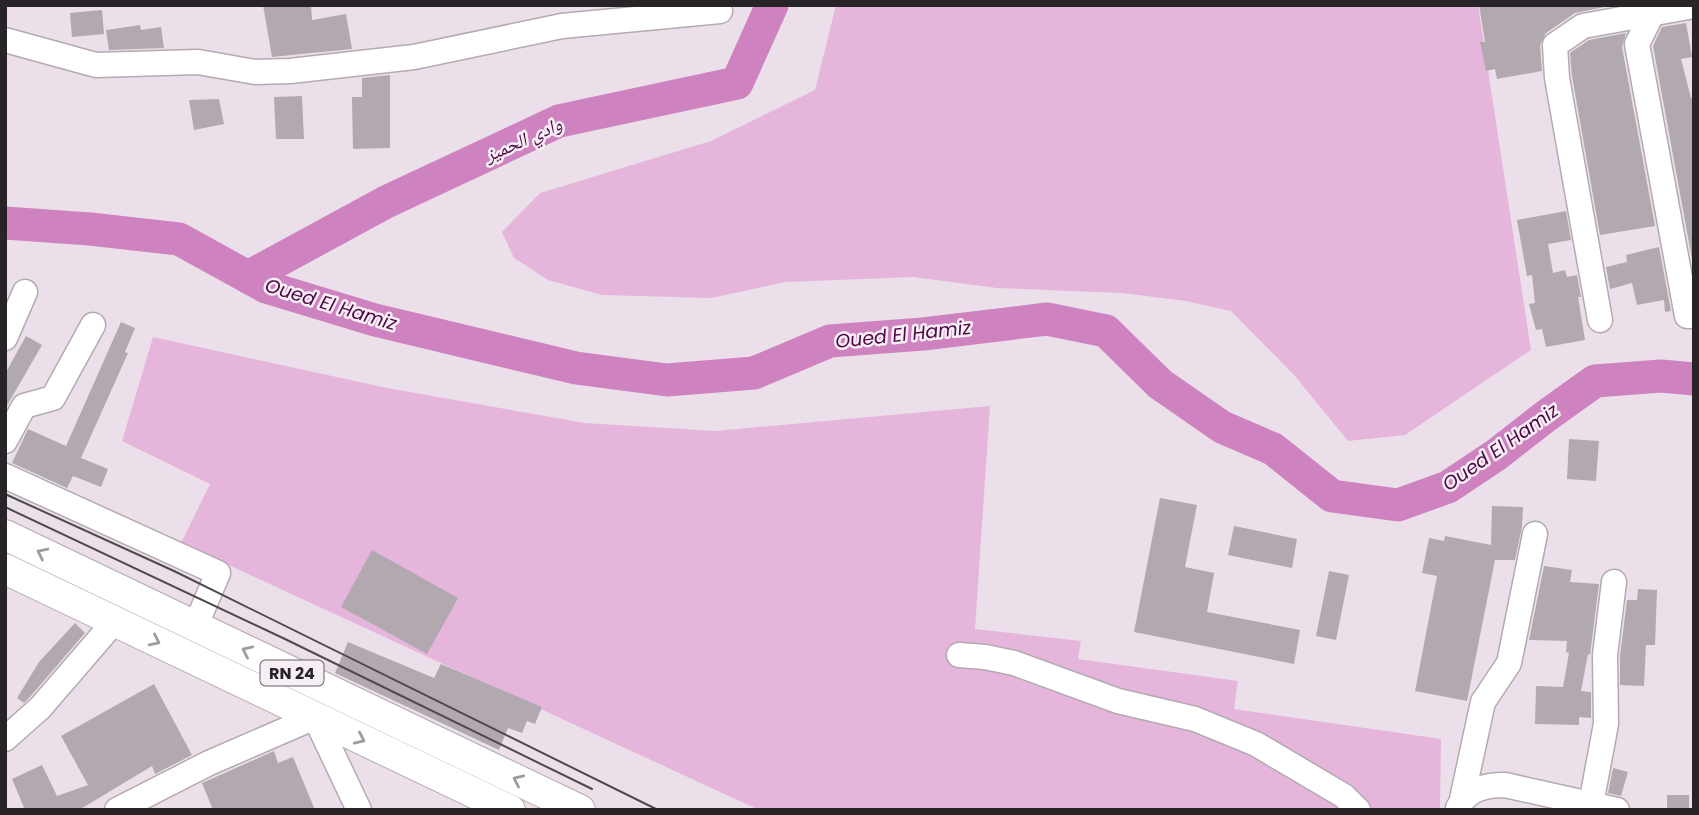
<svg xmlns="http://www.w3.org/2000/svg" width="1699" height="815" font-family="Poppins,'Noto Naskh Arabic',sans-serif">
	<rect width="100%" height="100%" fill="#ebe0e9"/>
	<g fill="#e6b5dc">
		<path d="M836 5H1478L1531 350 1405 435 1348 441 1294 375 1231 311 1186 301 1122 293 997 288 913 277 786 282 711 298 602 295 548 280 514 258 502 232 540 193 711 141 815 90Z"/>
		<path d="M153 337 387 388 585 423 715 431 990 406 975 629 1081 641 1078 659 1238 681 1234 709 1441 739 1440 810H759L181 543 210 484 122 441Z"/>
	</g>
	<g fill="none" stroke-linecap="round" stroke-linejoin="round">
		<g stroke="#ce83c0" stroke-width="33">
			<path d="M5 223 90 229 179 239 266 287 375 320 576 368 667 380 754 373 830 341 923 334 1047 319 1106 331 1160 384 1222 427 1273 449 1332 496 1398 505 1448 487 1496 455 1546 416 1595 381 1661 376 1694 379"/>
			<path d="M248 277 386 202 559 121 737 83 772 5"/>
		</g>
	</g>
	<g fill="#b2a8b0">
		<path d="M263 5H311L312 20 346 14 352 49 272 57Z"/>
		<path d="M1479 5H1614L1575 13 1546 33 1540 45 1542 71 1497 79 1495 69 1486 71 1480 42H1485Z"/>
		<path d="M102 10 104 34 72 37 70 13Z"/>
		<path d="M1686 23 1692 57 1681 59 1691 98 1694 97V270L1653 46 1662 27Z"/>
		<path d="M140 25 141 30 161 27 164 48 109 50 106 30Z"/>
		<path d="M1626 33 1622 47 1655 226 1600 235 1572 76 1570 53 1589 40Z"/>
		<path d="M390 75V148L353 149 352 97H362V78Z"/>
		<path d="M302 96 304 139H276L274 97Z"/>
		<path d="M219 99 224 124 194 130 189 100Z"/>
		<path d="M1566 211 1571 240 1548 244 1553 273 1565 270 1567 277 1577 275 1581 297H1578L1585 340 1546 347 1542 329 1536 330 1529 304 1535 303 1532 275 1527 276 1517 220Z"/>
		<path d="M1659 247 1671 311 1665 312 1664 300 1637 305 1632 283 1610 289 1606 267 1627 262 1626 255Z"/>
		<path d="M121 322 135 328 125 352 128 353 81 458 108 469 101 487 73 476 67 488 12 463 28 429 66 446Z"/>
		<path d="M26 336 42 345 5 409V374Z"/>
		<path d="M1569 439 1599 441 1596 481 1567 479Z"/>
		<path d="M1160 498 1197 505 1185 567 1214 573 1207 612 1300 630 1294 664 1134 632Z"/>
		<path d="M1492 506 1523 507 1522 527 1515 560H1495L1467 701 1415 691 1437 576 1422 573 1429 538 1444 541 1445 536 1491 545Z"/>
		<path d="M1234 526 1297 539 1292 568 1228 555Z"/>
		<path d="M372 550 458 598 427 654 341 607Z"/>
		<path d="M1544 566 1572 570 1570 582 1599 584 1590 655 1588 654 1581 691 1591 692V718L1579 717V725L1535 724 1536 686 1563 687 1569 653 1566 652 1567 641 1529 640Z"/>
		<path d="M1329 571 1349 575 1336 640 1316 636Z"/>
		<path d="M1638 589 1657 590 1655 645H1646L1644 686 1620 685V656L1627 600H1637Z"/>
		<path d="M75 623 85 633 29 698 24 703 17 698 39 662Z"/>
		<path d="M348 642 434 678 441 664 542 707 535 724 527 721 522 733 508 728 499 750 335 673Z"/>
		<path d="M154 684 192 755 155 774 152 766 79 810H25L12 779 42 765 57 796 88 785 61 736Z"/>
		<path d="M274 751 278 763 293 757 315 810H213L202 783Z"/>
		<path d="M1613 768 1628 772 1621 796 1608 793Z"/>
		<rect x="1667" y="795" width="22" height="14"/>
	</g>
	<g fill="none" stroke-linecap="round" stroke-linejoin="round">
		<g stroke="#b4aab1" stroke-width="27">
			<g id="minor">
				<path d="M1652 5 1653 12 1637 44 1687 316H1694"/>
				<path d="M5 40 96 65 198 62 255 72 290 71 414 57 562 26 720 11"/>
				<path d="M1600 320 1557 78 1555 45 1583 26 1694 6"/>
				<path d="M5 338 25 292"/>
				<path d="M5 441 24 406 53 398 93 325"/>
				<path d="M5 476 218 573 195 627"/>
				<path d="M959 655 985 657 1014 663 1118 701 1195 719 1256 744 1344 796 1358 810"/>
				<path d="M5 739 40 708 115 621"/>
				<path d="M1462 799 1483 702 1509 663 1535 534"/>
				<path d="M1591 804 1606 724 1605 655 1614 582"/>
				<path d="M1458 808C1467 789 1485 785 1505 785L1617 810"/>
				<path d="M117 810 209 763 315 717 359 810"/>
			</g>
		</g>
		<g stroke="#b4aab1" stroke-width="32">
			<g id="major">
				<path d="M5 535 580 810"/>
				<path d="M5 569 510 810"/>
			</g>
		</g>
		<use href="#minor" stroke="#fff" stroke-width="24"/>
		<use href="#major" stroke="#fff" stroke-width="30"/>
		<g stroke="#4f494d" stroke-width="2">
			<path d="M5 494 174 571 658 810"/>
			<path d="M5 507 285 639 592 789"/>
		</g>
	</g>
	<defs><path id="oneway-chevron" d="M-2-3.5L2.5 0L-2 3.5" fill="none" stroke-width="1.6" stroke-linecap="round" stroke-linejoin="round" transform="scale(1.75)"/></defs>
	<g stroke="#9e9c9d">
		<use href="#oneway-chevron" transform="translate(42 553) rotate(-154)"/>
		<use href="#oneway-chevron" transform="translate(155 641) rotate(26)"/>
		<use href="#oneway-chevron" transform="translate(247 651) rotate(-155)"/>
		<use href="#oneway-chevron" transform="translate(360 739) rotate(25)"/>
		<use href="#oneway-chevron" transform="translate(518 780) rotate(-155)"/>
	</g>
	<g text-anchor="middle" stroke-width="5" stroke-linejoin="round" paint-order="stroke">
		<rect fill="#f8eef6" stroke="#666064" stroke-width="2" x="260.5" y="660.5" width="63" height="25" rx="5"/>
		<g font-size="16" font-weight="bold" fill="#272326">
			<text x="292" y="679">RN 24</text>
		</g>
		<g font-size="19" font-style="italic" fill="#4e0a46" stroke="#f8eef6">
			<text transform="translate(523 139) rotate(-24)" y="7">وادي الحميز</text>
			<text transform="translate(331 304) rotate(17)" y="7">Oued El Hamiz</text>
			<text transform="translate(903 334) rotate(-6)" y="7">Oued El Hamiz</text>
			<text transform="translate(1500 447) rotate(-35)" y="7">Oued El Hamiz</text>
		</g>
	</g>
	<rect width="1699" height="815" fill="none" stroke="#272326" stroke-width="14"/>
</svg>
